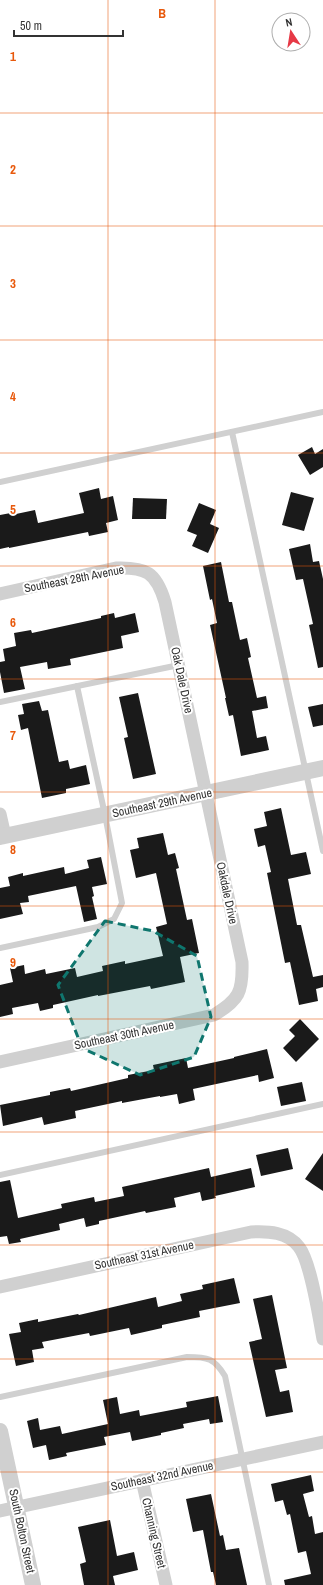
<svg xmlns="http://www.w3.org/2000/svg" width="323" height="1585" font-family="'Archivo Narrow',sans-serif">
	<rect width="100%" height="100%" fill="#fff"/>
	<g fill="#1a1a1a">
		<path d="M312 447 315 454 323 449V467L310 475 298 455Z"/>
		<path d="M99 488 101 499 113 496 118 520 106 523 108 532 89 536 88 532 9 548V547L0 549V515L16 512V514L35 510 38 523 84 513 79 493Z"/>
		<path d="M291 492 314 498 304 531 282 525Z"/>
		<path d="M133 498 167 499 166 519H132Z"/>
		<path d="M199 503 216 510 210 524 219 528 208 553 192 546 197 535 187 531Z"/>
		<path d="M310 544 313 562 319 561 323 579V667L318 668 309 625 313 624 303 579 296 580 289 549Z"/>
		<path d="M221 562 229 602H232L240 640 247 638 251 657 248 658 257 698 266 696 268 708 252 711 257 738 266 736 269 750 241 756 233 715 229 716 225 698H226L210 625 217 623 212 599 210 600 203 566Z"/>
		<path d="M114 613 115 618 135 613 139 632 121 636 123 648 70 659 71 665 48 669 47 662 20 667 25 689 4 693 0 672V662L5 661 3 649 16 646 14 633 31 630 32 633 101 618V616Z"/>
		<path d="M138 693 156 774 133 779 124 738 128 737 119 697Z"/>
		<path d="M39 701 42 711 48 710 59 762 68 760 70 769 86 765 90 784 66 789V793L42 798 28 728 21 730 18 715 24 714 22 704Z"/>
		<path d="M323 704V725L313 727 308 707Z"/>
		<path d="M281 808 291 855 306 852 311 874 288 879 297 925H301L313 977 323 975V987L316 989 318 1001 299 1005 290 962 285 963 267 873 271 872 265 845 258 847 254 829 267 826 264 812Z"/>
		<path d="M163 833 168 855 175 853 179 868 176 869 187 920 192 919 199 953 180 957 185 982 151 989 150 986 98 996V995L53 1005V1008L40 1011 38 1003 12 1008 13 1014 0 1017V985L13 982 10 968 24 965 25 974 45 969 46 974 75 968 77 977 103 971 102 966 125 961V964L163 956 156 927 167 924 156 873 136 878 130 850 139 848 137 838Z"/>
		<path d="M101 857 107 884 92 887 94 896 92 897 97 919 84 922 76 886 28 896 29 902 20 903 23 914 0 919V888L10 886 8 877 23 873V876L64 867 65 874 89 868 87 860Z"/>
		<path d="M300 1019 319 1039 296 1062 283 1048 295 1036 289 1030Z"/>
		<path d="M267 1049 274 1078 259 1082 258 1075 193 1089 195 1100 179 1104 177 1094 160 1097V1096L122 1103V1101L75 1111 76 1118 44 1125 42 1117 3 1126 0 1105 50 1095V1092L70 1088 71 1091 128 1078V1075L154 1070 153 1065 186 1058 188 1068 234 1058V1057Z"/>
		<path d="M302 1082 306 1101 281 1106 277 1087Z"/>
		<path d="M288 1148 293 1169 261 1176 256 1155Z"/>
		<path d="M323 1153V1191L305 1179Z"/>
		<path d="M209 1168 211 1177 251 1168 255 1187 215 1196 216 1198 202 1201 200 1192 174 1198 176 1207 146 1213 145 1211 99 1221V1224L86 1227 84 1218 59 1224 60 1230 20 1239 21 1242 9 1244 7 1236 0 1237V1182L10 1180 18 1218 62 1208 61 1204 94 1197 95 1202 124 1196 122 1187Z"/>
		<path d="M234 1278 240 1303 199 1311 200 1317 162 1325V1328L131 1335 129 1328 90 1336 89 1333 42 1342 44 1348 32 1350 34 1362 16 1366 9 1334 21 1332 19 1323 38 1319V1322L78 1314 79 1315 156 1297 158 1307 182 1301 180 1294 203 1289 202 1285Z"/>
		<path d="M272 1295 287 1368 275 1370 280 1392 289 1390 293 1412 266 1417 249 1342 262 1339 253 1299Z"/>
		<path d="M218 1396 223 1422 210 1424 209 1419 183 1424 184 1428 161 1433V1435L132 1441 130 1432 104 1437 106 1445 66 1453 67 1456 49 1460 46 1445 33 1448 27 1421 38 1418 40 1430 60 1426 62 1434 108 1424 103 1400 117 1397 120 1414 139 1410 140 1416 187 1407 186 1402Z"/>
		<path d="M311 1475 314 1491 303 1494 309 1517 312 1516 315 1534 323 1532V1585H285L284 1580 311 1574 306 1551 298 1553 290 1514 287 1515 283 1500 275 1502 271 1484Z"/>
		<path d="M211 1494 220 1536 223 1535 226 1550 239 1548 247 1585H216L213 1572H211L203 1530 193 1532 186 1499Z"/>
		<path d="M110 1520 117 1556 134 1552 138 1570 113 1576 115 1585H84L80 1564 86 1562 78 1527Z"/>
	</g>
	<g fill="none" stroke-linecap="round" stroke-linejoin="round">
		<g stroke="#d0d0d0" stroke-width="6">
			<path d="M232 432 323 851"/>
			<path d="M0 482 323 412"/>
			<path d="M0 702 179 665"/>
			<path d="M0 948 98 927 114 919 122 903 105 815 77 686"/>
			<path d="M0 1175 323 1104"/>
			<path d="M0 1397 187 1357C208 1357 214 1358 225 1376L269 1585"/>
		</g>
		<g stroke="#d0d0d0" stroke-width="13">
			<path d="M0 594 116 568C146 567 156 572 165 602L242 962C243 992 239 1000 214 1015L0 1062"/>
			<path d="M0 814 5 836"/>
			<path d="M0 1287 251 1232C268 1231 288 1232 299 1247 311 1262 319 1318 323 1339"/>
			<path d="M142 1480 166 1585"/>
			<path d="M0 1511 323 1442"/>
		</g>
		<g stroke="#d0d0d0" stroke-width="16">
			<path d="M0 837 323 768"/>
			<path d="M0 1431 33 1585"/>
		</g>
	</g>
	<path fill="#0f766e" fill-opacity="0.2" stroke="#0f766e" stroke-width="3" stroke-dasharray="8 5" stroke-linejoin="round" d="M105 921 153 931 197 956 211 1017 194 1057 140 1075 82 1048 58 985Z"/>
	<path fill="none" stroke="#e8590c" stroke-width="1" stroke-opacity="0.55" d="M108 0V1585M215 0V1585M0 113H323M0 226H323M0 340H323M0 453H323M0 566H323M0 679H323M0 792H323M0 906H323M0 1019H323M0 1132H323M0 1245H323M0 1359H323M0 1472H323"/>
	<g text-anchor="middle" stroke-width="4" stroke-linejoin="round" paint-order="stroke">
		<g font-size="12" fill="#333" stroke="#fff">
			<text transform="translate(74 579) rotate(-11)" y="4">Southeast 28th Avenue</text>
			<text transform="translate(182 680) rotate(78)" y="4">Oak Dale Drive</text>
			<text transform="translate(162 803) rotate(-12)" y="4">Southeast 29th Avenue</text>
			<text transform="translate(227 893) rotate(78)" y="4">Oakdale Drive</text>
			<text transform="translate(124 1035) rotate(-12)" y="4">Southeast 30th Avenue</text>
			<text transform="translate(144 1255) rotate(-12)" y="4">Southeast 31st Avenue</text>
			<text transform="translate(162 1476) rotate(-12)" y="4">Southeast 32nd Avenue</text>
			<text transform="translate(22 1531) rotate(78)" y="4">South Bolton Street</text>
			<text transform="translate(154 1533) rotate(77)" y="4">Channing Street</text>
		</g>
	</g>
	<g font-size="13" text-anchor="middle" font-weight="bold" fill="#e8590c" stroke="#fff" stroke-width="4" stroke-linejoin="round" paint-order="stroke">
		<text x="162" y="18">B</text>
		<text x="13" y="61">1</text>
		<text x="13" y="174">2</text>
		<text x="13" y="288">3</text>
		<text x="13" y="401">4</text>
		<text x="13" y="514">5</text>
		<text x="13" y="627">6</text>
		<text x="13" y="740">7</text>
		<text x="13" y="854">8</text>
		<text x="13" y="967">9</text>
	</g>
	<g transform="translate(291 32) rotate(348)"><circle r="19" fill="#ffffff" stroke="#adadad"/>
	<path d="M0-3L7 15L0 10L-7 15Z" fill="#e63946"/>
	<text y="-6" font-size="11" font-weight="bold" text-anchor="middle" fill="#333333">N</text>
	</g>
	<path d="M14 30v6h109v-6" fill="none" stroke="#333333" stroke-width="2"/>
	<text x="20" y="30" font-size="12" fill="#333333" stroke="#ffffff" stroke-width="3" paint-order="stroke">50 m</text>
</svg>
